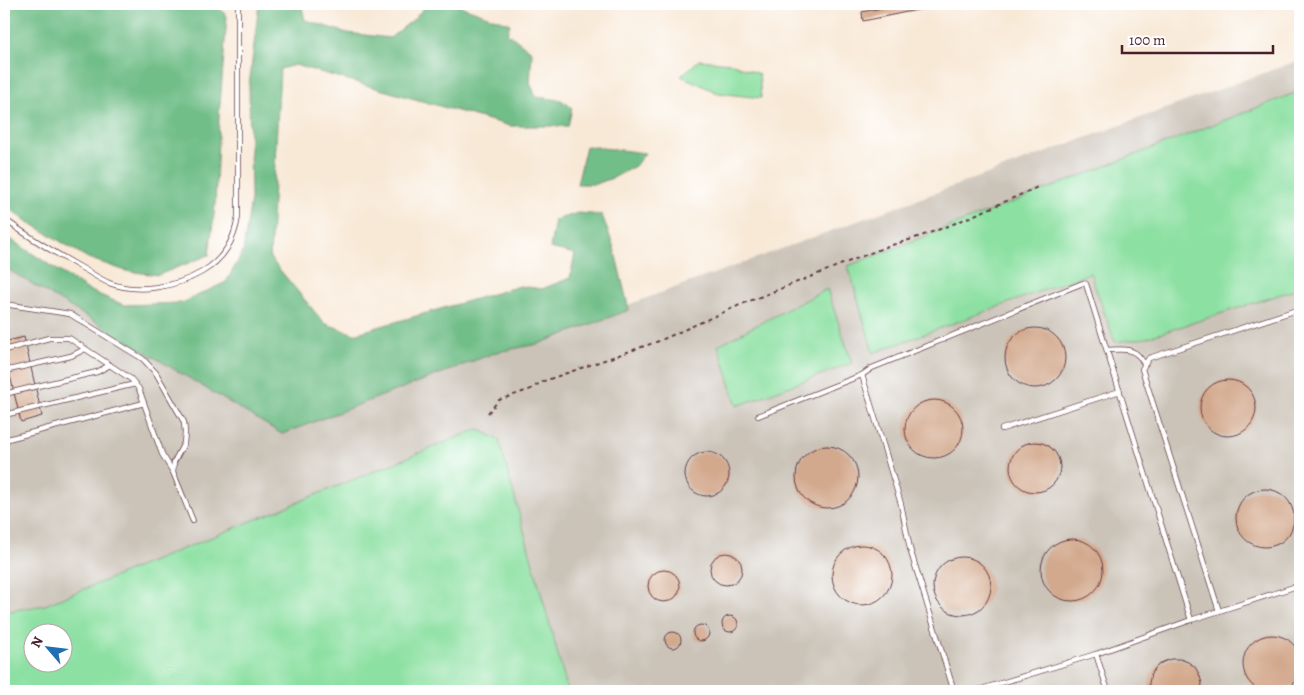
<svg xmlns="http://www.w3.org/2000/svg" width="1304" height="695" font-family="Alegreya,serif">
	<rect width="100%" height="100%" fill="#fff"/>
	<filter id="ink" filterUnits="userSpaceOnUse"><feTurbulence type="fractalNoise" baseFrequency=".02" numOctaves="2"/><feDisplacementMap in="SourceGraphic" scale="10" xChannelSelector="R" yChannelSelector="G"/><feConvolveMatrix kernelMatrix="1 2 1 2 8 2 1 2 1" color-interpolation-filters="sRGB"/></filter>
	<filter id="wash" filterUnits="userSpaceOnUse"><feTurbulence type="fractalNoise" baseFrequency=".0096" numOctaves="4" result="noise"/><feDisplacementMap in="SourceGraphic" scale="20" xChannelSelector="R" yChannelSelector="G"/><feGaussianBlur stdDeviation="1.12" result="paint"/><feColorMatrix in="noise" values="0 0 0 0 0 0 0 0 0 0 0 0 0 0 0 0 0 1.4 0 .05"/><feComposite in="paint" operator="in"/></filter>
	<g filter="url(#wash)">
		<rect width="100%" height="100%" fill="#f8e9d7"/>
		<path fill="#cbc3b8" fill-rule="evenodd" d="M1300 60V691H4V267L6 266 290 428ZM32 632H62V662H32Z"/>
		<g fill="#8ce0a2" stroke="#6b8066" fill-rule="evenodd">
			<path d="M699 60 730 63 759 74 761 98 718 93 681 76Z"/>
			<path d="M1300 91V288L1146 338 1115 342 1090 273 873 353 848 266Z"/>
			<path d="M827 289 852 363 737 406 718 345Z"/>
			<path d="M478 429 499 440 568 691H4V612L45 605ZM32 632H62V662H32Z"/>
		</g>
		<g fill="#71be88" stroke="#5e6e5a">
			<path d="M4 4H215L227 16 219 117 215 206 209 255 158 275 126 271 88 258 25 220 4 204Z"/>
			<path d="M259 4H301L305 20 347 33 390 38 414 19 427 4H449L460 6 510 24 507 33 532 52 530 83 536 97 561 100 572 108 568 126H510L295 65 280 69 270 258 324 323 354 334 520 286 542 289 570 278 575 254 550 248 555 220 578 213 602 215 614 248 629 310 538 344 497 352 282 434 4 267V235L88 290 124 305 182 303 226 282 243 252 251 199 249 86Z"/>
			<path d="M586 146 645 153 635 166 615 177 596 184H577Z"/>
		</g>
		<g id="blocks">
			<g fill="#d3a98d">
				<path d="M901 4H930L931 7 863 21 862 12Z"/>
				<circle cx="1035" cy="358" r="30"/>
				<path d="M24 337 42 416 21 422 4 350V342Z"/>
				<path d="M1300 364V396L1297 388 1296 377Z"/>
				<circle cx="1228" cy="408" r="28"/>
				<circle cx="934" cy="429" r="29"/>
				<circle cx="1035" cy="467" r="25"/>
				<circle cx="827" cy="477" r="31"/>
				<circle cx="707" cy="474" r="22"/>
				<circle cx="1265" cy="518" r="29"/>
				<circle cx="1072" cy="570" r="31"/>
				<circle cx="862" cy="575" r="30"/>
				<circle cx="726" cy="569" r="16"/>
				<circle cx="962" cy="586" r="29"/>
				<circle cx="664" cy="586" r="16"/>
				<circle cx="730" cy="624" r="8"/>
				<circle cx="701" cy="633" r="8"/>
				<circle cx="673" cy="640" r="8"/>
				<circle cx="1272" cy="664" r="29"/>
				<path d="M1171 659H1180L1188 662 1195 667 1199 674 1202 683 1201 691H1149V683L1151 674 1156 667 1163 662Z"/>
			</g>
		</g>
	</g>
	<g filter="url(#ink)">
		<use href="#blocks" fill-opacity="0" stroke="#643d45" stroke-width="1"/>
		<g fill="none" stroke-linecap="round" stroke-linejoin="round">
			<g stroke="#643d45" stroke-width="6">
				<g id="service">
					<path d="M4 219C29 237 55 253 82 268 91 273 100 279 109 283 138 294 176 287 202 272 224 259 234 241 238 217V4"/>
					<path d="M4 304 70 314 143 359 156 373 184 422 185 433 184 443 174 462 173 472 193 521"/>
					<path d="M4 350 49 338H69L131 379 139 389 162 454 173 472"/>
					<path d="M1108 350C1124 349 1136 347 1144 364"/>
					<path d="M4 371 71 356 85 349"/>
					<path d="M862 375 901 504 910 549 953 688 956 691"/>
					<path d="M4 394 97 372 110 365"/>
					<path d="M4 415 135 384"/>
					<path d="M758 416 844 382 862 375 872 368 1083 283 1086 284 1191 620"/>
					<path d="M1002 429 1120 391"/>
					<path d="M4 440 144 403"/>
					<path d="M1219 611 1142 369 1149 358 1300 309"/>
					<path d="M1096 654 1108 691"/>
					<path d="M975 691 1096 654 1191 620 1300 585"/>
				</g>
			</g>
			<path stroke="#643d45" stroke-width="2" stroke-dasharray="4 4" stroke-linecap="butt" d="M488 413 499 400 531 389 541 382 659 341 742 304 888 246C941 232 990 208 1040 186"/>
			<use href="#service" stroke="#fff" stroke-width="4.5"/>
		</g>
	</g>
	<rect width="1304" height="695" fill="none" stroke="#fff" stroke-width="20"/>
	<g transform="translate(48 648) rotate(298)"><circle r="24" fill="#ffffff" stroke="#b7a5aa"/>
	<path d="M0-4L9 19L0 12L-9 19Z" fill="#1f6fb2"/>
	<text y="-8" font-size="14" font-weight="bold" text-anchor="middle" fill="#4a1f2b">N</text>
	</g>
	<path d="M1122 45v8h151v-8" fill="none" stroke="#4a1f2b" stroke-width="2.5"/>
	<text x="1129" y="45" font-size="15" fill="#4a1f2b" stroke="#ffffff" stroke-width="4" paint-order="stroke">100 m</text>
</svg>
